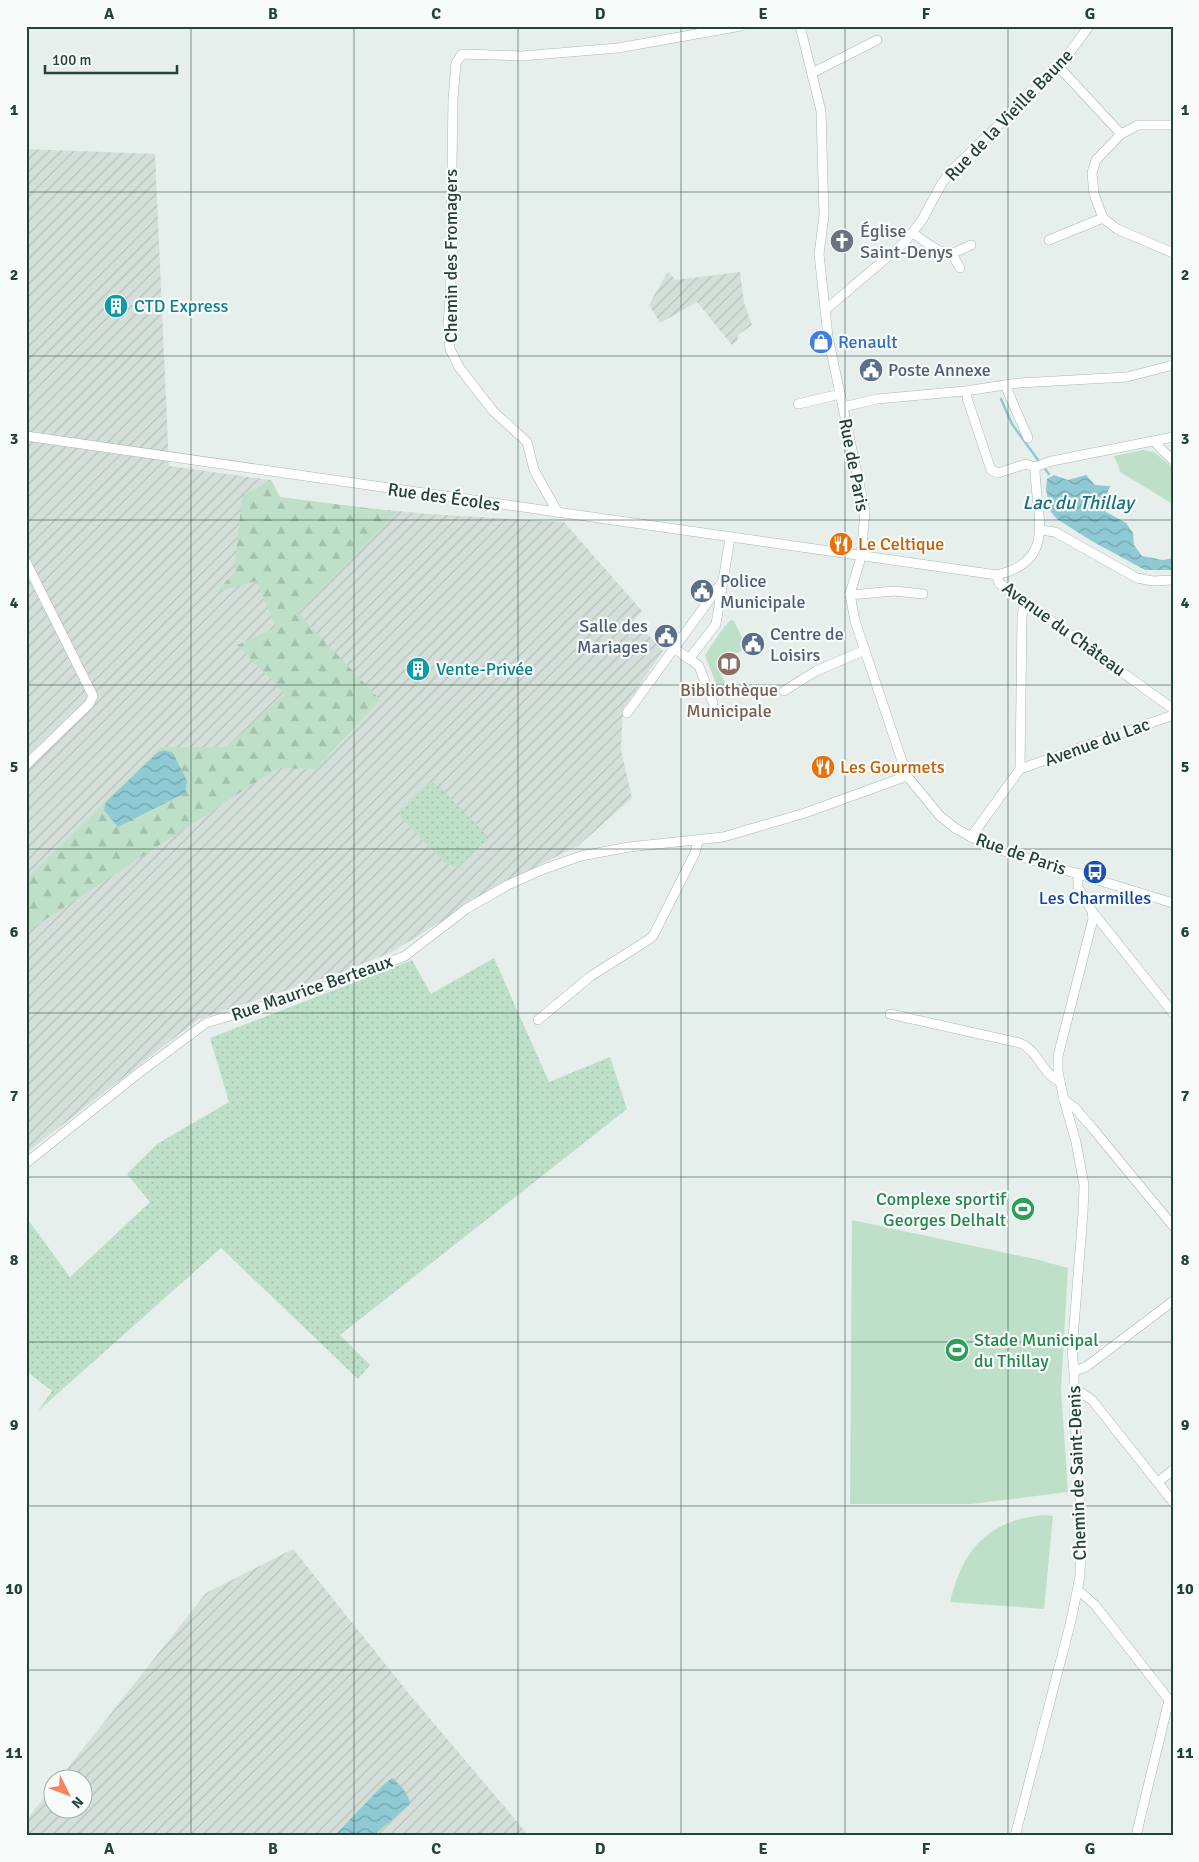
<svg xmlns="http://www.w3.org/2000/svg" width="1199" height="1862" font-family="Signika,sans-serif">
	<defs>
		<pattern id="industrial-furrows" width="10" height="10" patternUnits="userSpaceOnUse" patternTransform="scale(1.25)"><rect width="10" height="10" fill="#d4dfda"/><path d="M-1 1l2-2M0 10L10 0M9 11l2-2" fill="none" stroke="#b6c1bc"/></pattern>
		<pattern id="grass-dots" width="8" height="8" patternUnits="userSpaceOnUse" patternTransform="scale(1.25)"><rect width="8" height="8" fill="#bfe0c8"/><path d="M2 2h.1M6 6h.1" fill="none" stroke="#a4c1ad" stroke-width="1.8" stroke-linecap="round"/></pattern>
		<pattern id="forest-firs" width="22" height="20" patternUnits="userSpaceOnUse" patternTransform="scale(1.25)"><rect width="22" height="20" fill="#bfe0c8"/><path d="M5 1l3.5 6h-7zM16 11l3.5 6h-7z" fill="#a4c1ad"/></pattern>
		<pattern id="water-waves" width="16" height="10" patternUnits="userSpaceOnUse" patternTransform="scale(1.25)"><rect width="16" height="10" fill="#8ec9d4"/><path d="M0 5q4-4 8 0t8 0" fill="none" stroke="#74a5ad"/></pattern>
	</defs>
	<rect width="100%" height="100%" fill="#e6efeb"/>
	<g fill="url(#industrial-furrows)">
		<path d="M26 149 155 154 169 466 271 480 280 497 297 501 428 514 564 522 642 611 634 620 663 651 623 709 621 750 632 798 578 846 509 880 390 953 342 972 199 1019 26 1153Z"/>
		<path d="M668 271 675 280 740 272 744 303 752 325 738 335 737 341 732 345 697 302 660 323 649 305Z"/>
		<path d="M293 1549 410 1695 529 1836H26V1821L52 1787V1810H82V1780L59 1779 206 1593Z"/>
	</g>
	<g fill="url(#grass-dots)">
		<path d="M431 782 442 789 489 837 458 867 445 863 401 818 400 812 401 809 428 783Z"/>
		<path d="M494 958 549 1082 610 1057 627 1109 340 1335 370 1365 358 1379 221 1248 38 1411 52 1391 26 1371V1217L70 1277 150 1202 127 1174 157 1144 229 1102 210 1038 412 960 431 994Z"/>
	</g>
	<path fill="url(#forest-firs)" d="M271 480 280 497 397 512 298 613 380 700 316 769 278 768 26 932V879L161 747H227L285 694 237 645 276 627 256 581 216 592 234 573 242 496Z"/>
	<g fill="#bfe0c8">
		<path d="M1143 450 1154 452 1173 468V504L1120 472 1118 465 1114 456Z"/>
		<path d="M731 620 734 621 747 648 716 663 729 691 720 694 705 655 724 627Z"/>
		<path d="M852 1220 1035 1259 1068 1268 1061 1389 1068 1492 971 1504H850Z"/>
		<path d="M1043 1515 1053 1516 1044 1609 950 1602C963 1549 987 1521 1043 1515Z"/>
	</g>
	<g fill="url(#water-waves)">
		<path d="M1054 475 1068 480 1086 475 1095 485 1110 486 1103 505 1106 512 1126 523 1133 533 1134 545 1142 556 1163 560 1173 558V570H1145L1090 540 1057 519 1050 511 1046 489 1047 479Z"/>
		<path d="M164 750 173 753 187 781 185 793 118 827 104 810 106 802 158 752Z"/>
		<path d="M392 1778C399 1784 410 1795 410 1804L373 1836H334L383 1785Z"/>
	</g>
	<g fill="none" stroke-linecap="round" stroke-linejoin="round">
		<g stroke="#8ec9d4" stroke-width="2.5">
			<path d="M1001 399 1012 424 1038 460"/>
			<path d="M1045 469 1049 474"/>
		</g>
		<g stroke="#a8b8b2" stroke-width="10">
			<g id="minor">
				<path d="M800 26 821 111 824 216 819 254 828 337 865 511 861 557 850 594 855 621 907 776 940 816 955 828 990 847 1173 903"/>
				<path d="M1059 67 1121 134"/>
				<path d="M812 73 877 40"/>
				<path d="M1173 125H1138L1121 134 1096 160 1092 173 1094 194 1103 218 1117 229 1173 253"/>
				<path d="M913 233C921 239 942 256 952 253 958 252 965 247 971 245"/>
				<path d="M1049 240 1103 218"/>
				<path d="M952 254 960 268"/>
				<path d="M825 310 904 243 922 220 942 183 953 169 1059 67 1089 26"/>
				<path d="M1005 385 1028 438"/>
				<path d="M967 398 991 470 998 473 1026 464 1035 467"/>
				<path d="M798 404 840 394"/>
				<path d="M843 407 877 399 965 391 1019 383 1127 377 1173 365"/>
				<path d="M26 436 997 575C1059 560 1035 515 1035 467L1052 461 1173 437"/>
				<path d="M1155 441 1160 448 1173 460"/>
				<path d="M558 513 534 470 527 442 493 411 459 367 450 349 448 326 453 244 451 232 453 99 456 63 462 54 522 56 618 48 741 26"/>
				<path d="M1040 530 1055 532 1137 578 1153 581 1173 580"/>
				<path d="M26 562 93 696 89 704 26 765"/>
				<path d="M997 575 999 583 1173 709"/>
				<path d="M850 595 894 591 923 594"/>
				<path d="M674 648 689 659 716 624 730 538"/>
				<path d="M690 659 699 666 713 703"/>
				<path d="M784 691 816 671 865 650"/>
				<path d="M627 713 723 581"/>
				<path d="M1020 769 1173 715"/>
				<path d="M971 837 1020 769 1022 616 1025 601"/>
				<path d="M1092 911 1173 1013"/>
				<path d="M890 1014 1020 1043C1040 1052 1042 1075 1060 1081"/>
				<path d="M538 1020 591 976 648 940 653 936 695 853 698 841"/>
				<path d="M1064 1100 1075 1108 1094 1130 1173 1226"/>
				<path d="M26 1163 135 1076 206 1023 316 990 405 956 466 909 508 885 544 869 581 856 629 847 723 837 805 813 907 776"/>
				<path d="M1074 1371 1086 1367 1173 1301"/>
				<path d="M1074 1388 1092 1400 1173 1502"/>
				<path d="M1158 1482 1173 1470"/>
				<path d="M1078 1590 1095 1605 1173 1705"/>
				<path d="M1015 1836 1071 1621 1080 1576 1081 1543 1080 1491 1074 1409V1371L1072 1351 1083 1213 1084 1185 1076 1142 1064 1100 1058 1072V1056L1093 919 1092 911 1078 887V873"/>
				<path d="M1136 1836 1169 1700"/>
			</g>
		</g>
		<use href="#minor" stroke="#fff" stroke-width="9"/>
	</g>
	<path fill="none" stroke="#24423a" stroke-width="1" stroke-opacity="0.55" d="M191 26V1836M354 26V1836M518 26V1836M681 26V1836M845 26V1836M1008 26V1836M26 192H1173M26 356H1173M26 520H1173M26 685H1173M26 849H1173M26 1013H1173M26 1177H1173M26 1342H1173M26 1506H1173M26 1670H1173"/>
	<defs>
		<g id="church-disc" transform="scale(1.25)"><circle r="9.5" fill="#6b7280" stroke="#f7fbf9"/><path d="M-1.2-6h2.4v3.5h3.3v2.4h-3.3V6h-2.4V-.1h-3.3v-2.4h3.3Z" fill="#fff"/></g>
		<g id="building-disc" transform="scale(1.25)"><circle r="9.5" fill="#0f9aa8" stroke="#f7fbf9"/><path d="M-4-6H4V6H1V3H-1V6H-4ZM-2.5-4.3h1.7v1.8h-1.7ZM.8-4.3h1.7v1.8H.8ZM-2.5-1h1.7V.8h-1.7ZM.8-1h1.7V.8H.8Z" fill="#fff"/></g>
		<g id="shop-disc" transform="scale(1.25)"><circle r="9.5" fill="#3f7fe0" stroke="#f7fbf9"/><path d="M-5-2.5h2.3a2.7 3.5 0 0 1 5.4 0H5L5.5 6h-11ZM-1.5-2.5h3a1.5 2.3 0 0 0-3 0Z" fill="#fff"/></g>
		<g id="civic-disc" transform="scale(1.25)"><circle r="9.5" fill="#5c6f8a" stroke="#f7fbf9"/><path d="M-.6-6.5H3V-4.5H.6V-3L4-1V1h2V6H-6V1h2V-1L-.6-3ZM-1.2 2.5V6h2.4V2.5Z" fill="#fff"/></g>
		<g id="restaurant-disc" transform="scale(1.25)"><circle r="9.5" fill="#e8710a" stroke="#f7fbf9"/><path d="M-5-6h1v4h1v-4h1v4h1v-4h1v5L-1.5 .5V6h-2V.5L-5-1ZM5-6V6H3V1.5H1.5Q1.5-4 5-6Z" fill="#fff"/></g>
		<g id="library-disc" transform="scale(1.25)"><circle r="9.5" fill="#8d6e63" stroke="#f7fbf9"/><path d="M-6-4Q-3-5.5-.7-3.5V5Q-3 3-6 4ZM6-4Q3-5.5 .7-3.5V5Q3 3 6 4Z" fill="#fff"/></g>
		<g id="bus-disc" transform="scale(1.25)"><circle r="9.5" fill="#1a4fb4" stroke="#f7fbf9"/><path d="M-5-6H5V4H4V6H2V4H-2V6H-4V4H-5ZM-3.5-4V0h7V-4ZM-3.5 1.2v1.5H-2V1.2ZM2 1.2v1.5H3.5V1.2Z" fill="#fff"/></g>
		<g id="stadium-disc" transform="scale(1.25)"><circle r="9.5" fill="#2e9e5b" stroke="#f7fbf9"/><path d="M0-5a6.5 5 0 1 0 0 10a6.5 5 0 1 0 0-10ZM-3.5-1.8h7v3.6h-7Z" fill="#fff"/></g>
	</defs>
	<g fill-rule="evenodd">
		<use href="#church-disc" x="842" y="241"/>
		<use href="#building-disc" x="116" y="306"/>
		<use href="#shop-disc" x="821" y="342"/>
		<use href="#civic-disc" x="871" y="370"/>
		<use href="#restaurant-disc" x="841" y="544"/>
		<use href="#civic-disc" x="702" y="591"/>
		<use href="#civic-disc" x="666" y="636"/>
		<use href="#civic-disc" x="753" y="644"/>
		<use href="#library-disc" x="729" y="664"/>
		<use href="#building-disc" x="418" y="669"/>
		<use href="#restaurant-disc" x="823" y="767"/>
		<use href="#bus-disc" x="1095" y="872"/>
		<use href="#stadium-disc" x="1023" y="1209"/>
		<use href="#stadium-disc" x="957" y="1350"/>
	</g>
	<g text-anchor="middle" stroke-width="4.5" stroke-linejoin="round" paint-order="stroke">
		<g font-size="18" fill="#24423a" stroke="#f7fbf9">
			<text transform="translate(1009 115) rotate(-46)" y="6">Rue de la Vieille Baune</text>
			<text transform="translate(451 256) rotate(-90)" y="6">Chemin des Fromagers</text>
			<text transform="translate(854 465) rotate(79)" y="6">Rue de Paris</text>
			<text transform="translate(444 497) rotate(8)" y="6">Rue des Écoles</text>
			<text transform="translate(1064 629) rotate(36)" y="6">Avenue du Château</text>
			<text transform="translate(1097 742) rotate(-20)" y="6">Avenue du Lac</text>
			<text transform="translate(1021 854) rotate(19)" y="6">Rue de Paris</text>
			<text transform="translate(312 988) rotate(-19)" y="6">Rue Maurice Berteaux</text>
			<text transform="translate(1077 1473) rotate(-92)" y="6">Chemin de Saint-Denis</text>
		</g>
		<g font-size="18" fill="#5b616d" stroke="#f7fbf9" text-anchor="start">
			<text x="860" y="237">Église<tspan x="860" dy="21">Saint-Denys</tspan></text>
		</g>
		<g font-size="18" fill="#0d838f" stroke="#f7fbf9" text-anchor="start">
			<text x="134" y="312">CTD Express</text>
			<text x="436" y="675">Vente-Privée</text>
		</g>
		<g font-size="18" fill="#366cbe" stroke="#f7fbf9" text-anchor="start">
			<text x="838" y="348">Renault</text>
		</g>
		<g font-size="18" fill="#4e5e75" stroke="#f7fbf9" text-anchor="start">
			<text x="888" y="376">Poste Annexe</text>
			<text x="720" y="587">Police<tspan x="720" dy="21">Municipale</tspan></text>
			<text x="648" y="632" text-anchor="end">Salle des<tspan x="648" dy="21">Mariages</tspan></text>
			<text x="770" y="640">Centre de<tspan x="770" dy="21">Loisirs</tspan></text>
		</g>
		<g font-size="18" fill="#c56008" stroke="#f7fbf9" text-anchor="start">
			<text x="858" y="550">Le Celtique</text>
			<text x="840" y="773">Les Gourmets</text>
		</g>
		<g font-size="18" fill="#785e54" stroke="#f7fbf9">
			<text x="729" y="696">Bibliothèque<tspan x="729" dy="21">Municipale</tspan></text>
		</g>
		<g font-size="18" fill="#164399" stroke="#f7fbf9">
			<text x="1095" y="904">Les Charmilles</text>
		</g>
		<g font-size="18" fill="#27864d" stroke="#f7fbf9" text-anchor="end">
			<text x="1006" y="1205">Complexe sportif<tspan x="1006" dy="21">Georges Delhalt</tspan></text>
			<text x="974" y="1346" text-anchor="start">Stade Municipal<tspan x="974" dy="21">du Thillay</tspan></text>
		</g>
		<g font-size="19" font-style="italic" fill="#1c6f80" stroke="#f7fbf9">
			<text x="1078" y="509">Lac du Thillay</text>
		</g>
	</g>
	<rect width="1199" height="1862" fill="none" stroke="#f7fbf9" stroke-width="55"/>
	<g transform="translate(68 1794) rotate(132)"><circle r="24" fill="#f7fbf9" stroke="#a3b1ad"/>
	<path d="M0-4L9 19L0 12L-9 19Z" fill="#f4845f"/>
	<text y="-8" font-size="14" font-weight="bold" text-anchor="middle" fill="#24423a">N</text>
	</g>
	<path d="M45 65v8h132v-8" fill="none" stroke="#24423a" stroke-width="2.5"/>
	<text x="52" y="65" font-size="15" fill="#24423a" stroke="#f7fbf9" stroke-width="4" paint-order="stroke">100 m</text>
	<rect x="28" y="28" width="1144" height="1806" fill="none" stroke="#24423a" stroke-width="2"/>
	<g font-size="16" text-anchor="middle" font-weight="bold" fill="#24423a">
		<text x="109" y="19">A</text>
		<text x="273" y="19">B</text>
		<text x="436" y="19">C</text>
		<text x="600" y="19">D</text>
		<text x="763" y="19">E</text>
		<text x="926" y="19">F</text>
		<text x="1090" y="19">G</text>
		<text x="14" y="115">1</text>
		<text x="1185" y="115">1</text>
		<text x="14" y="280">2</text>
		<text x="1185" y="280">2</text>
		<text x="14" y="444">3</text>
		<text x="1185" y="444">3</text>
		<text x="14" y="608">4</text>
		<text x="1185" y="608">4</text>
		<text x="14" y="772">5</text>
		<text x="1185" y="772">5</text>
		<text x="14" y="937">6</text>
		<text x="1185" y="937">6</text>
		<text x="14" y="1101">7</text>
		<text x="1185" y="1101">7</text>
		<text x="14" y="1265">8</text>
		<text x="1185" y="1265">8</text>
		<text x="14" y="1430">9</text>
		<text x="1185" y="1430">9</text>
		<text x="14" y="1594">10</text>
		<text x="1185" y="1594">10</text>
		<text x="14" y="1758">11</text>
		<text x="1185" y="1758">11</text>
		<text x="109" y="1854">A</text>
		<text x="273" y="1854">B</text>
		<text x="436" y="1854">C</text>
		<text x="600" y="1854">D</text>
		<text x="763" y="1854">E</text>
		<text x="926" y="1854">F</text>
		<text x="1090" y="1854">G</text>
	</g>
</svg>
